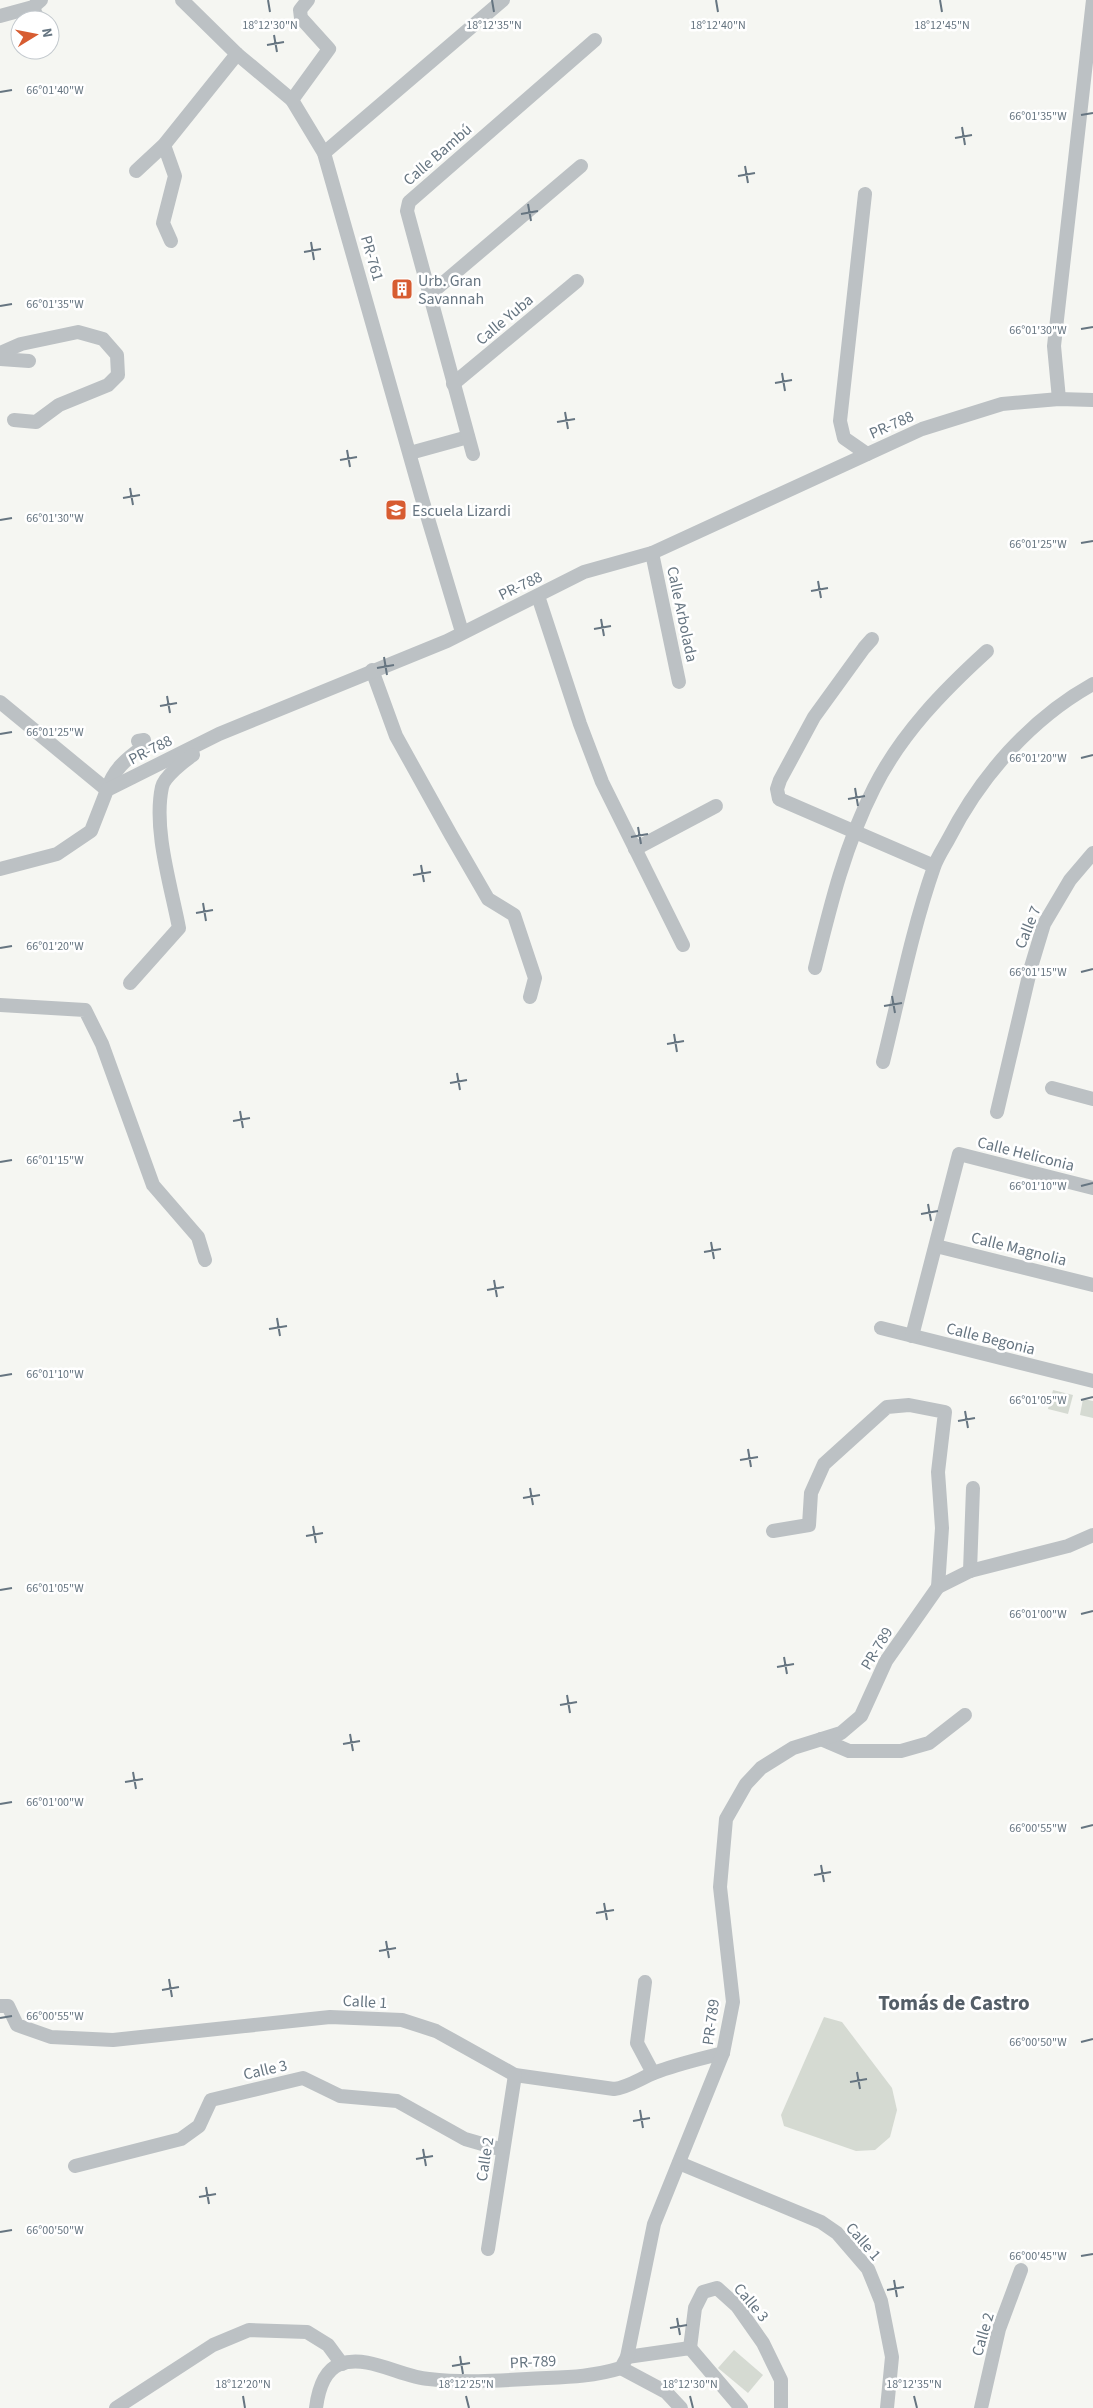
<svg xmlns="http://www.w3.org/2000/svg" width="1093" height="2408" font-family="'Source Sans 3',sans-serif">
	<rect width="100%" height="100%" fill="#f5f6f2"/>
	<g fill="#d5dad2">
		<path d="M1053 1390 1073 1395 1068 1414 1048 1409Z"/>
		<path d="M1083 1399 1093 1401V1418L1080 1415Z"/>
		<path d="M824 2017 842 2022 892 2088 897 2110 890 2137 875 2150 856 2151 784 2126 781 2115Z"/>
		<path d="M734 2350 763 2375 748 2393 718 2368Z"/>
	</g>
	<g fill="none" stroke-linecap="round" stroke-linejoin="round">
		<g stroke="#bcc1c4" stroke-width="14">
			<path d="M182 0 237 54 292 100 324 153 423 502 462 632"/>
			<path d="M33 7 38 20"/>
			<path d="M0 16 33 7 41 0"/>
			<path d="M292 100 329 49 301 18 300 10 308 0"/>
			<path d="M164 145 175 176 163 223 171 241"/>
			<path d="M324 153 503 0"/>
			<path d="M136 171 164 145 237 54"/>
			<path d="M865 194 840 421 844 438 867 454"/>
			<path d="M429 295 581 166"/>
			<path d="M0 353 21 344 78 332 103 339 117 355 118 375 108 385 59 405 36 422 14 420"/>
			<path d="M0 359 29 361"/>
			<path d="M453 384 577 281"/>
			<path d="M1059 399 1054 346 1093 0"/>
			<path d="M410 453 468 437"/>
			<path d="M473 454 407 211 409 202 595 40"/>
			<path d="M652 553 679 682"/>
			<path d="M538 596 580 724 602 782 683 945"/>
			<path d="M872 639 864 648 814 717 780 780 777 789 779 799 934 866"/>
			<path d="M372 670 396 736 451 835 488 899 514 915 535 978 530 997"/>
			<path d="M0 702 107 790C113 770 126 759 143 747L144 740 138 741"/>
			<path d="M635 849 716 806"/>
			<path d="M0 869 57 854 91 831 107 790 219 734 447 641 584 572 652 553 922 429 1002 404 1059 399 1093 400"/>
			<path d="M815 968C830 907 845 845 874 788 901 734 943 691 987 651"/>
			<path d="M130 983 179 928C171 886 153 829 162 787 164 777 184 761 193 755"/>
			<path d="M0 1005 85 1010 102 1044 153 1185 198 1237 205 1260"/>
			<path d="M883 1062C899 997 912 930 934 867 937 858 943 849 948 840 980 777 1030 719 1093 684"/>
			<path d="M1052 1088 1093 1099"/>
			<path d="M997 1112 1031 967 1044 924 1070 880 1093 853"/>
			<path d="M936 1246 1093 1285"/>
			<path d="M881 1328 1093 1381"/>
			<path d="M912 1336 959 1154 1093 1188"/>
			<path d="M773 1531 809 1525 811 1493 824 1464 887 1407 909 1405 945 1412 938 1472 942 1528 938 1587"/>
			<path d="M970 1571 973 1488"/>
			<path d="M821 1739 849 1751H901L929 1743 965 1715"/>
			<path d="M645 1982 637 2043 653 2073"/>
			<path d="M0 2006H8L17 2025 51 2037 113 2040 330 2017 402 2020 436 2031 515 2075 614 2089C629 2087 641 2078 654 2073 677 2064 700 2059 723 2053"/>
			<path d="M679 2163 821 2222 837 2233 868 2269 881 2301 892 2357 887 2408"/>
			<path d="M75 2166 181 2139 199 2126 211 2100 303 2078 340 2096 397 2101 465 2139 503 2150"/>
			<path d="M488 2249 515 2075"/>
			<path d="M690 2348 695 2308 703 2292 717 2288 737 2306 763 2343 781 2380V2408"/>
			<path d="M627 2357 690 2348 741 2408"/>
			<path d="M621 2368 666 2392 681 2408"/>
			<path d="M116 2408 213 2345 249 2330 307 2332 328 2345 342 2364"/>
			<path d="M316 2408C318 2392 323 2371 340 2364 368 2354 401 2377 429 2379 462 2383 495 2381 527 2379 561 2377 588 2378 621 2368L627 2357 654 2224 723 2053 733 2002 720 1887 726 1819 746 1784 761 1768 793 1748 841 1733 861 1716 886 1661 938 1587 970 1571 1068 1546 1093 1535"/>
			<path d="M981 2408 999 2329 1021 2270"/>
		</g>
	</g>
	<path fill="none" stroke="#667581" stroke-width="2" d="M268 0 270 12M492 0 494 12M716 0 718 12M940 0 942 12M274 35 277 52M267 45 284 42M0 92 12 90M1081 115 1093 113M962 127 965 145M955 138 972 135M745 166 748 183M738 176 755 173M528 204 531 221M521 214 538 211M311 242 314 260M304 252 321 249M0 306 12 304M1081 329 1093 327M782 373 785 391M775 383 792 380M565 412 568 429M557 422 575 419M347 450 350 467M340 460 357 457M130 488 133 505M123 498 140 495M0 520 12 518M1081 543 1093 541M818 581 821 598M811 591 828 588M601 619 604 636M594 629 611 626M384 657 387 675M377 668 394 665M167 696 170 713M160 706 177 703M0 734 12 732M1081 758 1093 755M855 788 858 806M848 799 865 796M638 827 641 844M631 837 648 834M421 865 424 882M413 875 431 872M203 903 206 921M196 913 213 910M0 948 12 946M1081 972 1093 969M892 996 895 1013M884 1006 902 1003M674 1034 677 1052M667 1044 684 1041M457 1073 460 1090M450 1083 467 1080M240 1111 243 1128M233 1121 250 1118M0 1162 12 1160M1081 1186 1093 1183M928 1204 931 1221M921 1214 938 1211M711 1242 714 1259M704 1252 721 1249M494 1280 497 1297M487 1290 504 1287M277 1318 280 1336M269 1329 287 1326M0 1376 12 1374M1081 1400 1093 1397M965 1411 968 1428M958 1421 975 1418M748 1449 751 1467M740 1460 758 1457M530 1488 533 1505M523 1498 540 1495M313 1526 316 1543M306 1536 323 1533M0 1590 12 1588M1081 1614 1093 1611M784 1657 787 1674M777 1667 794 1664M567 1695 570 1713M560 1705 577 1702M350 1734 353 1751M343 1744 360 1741M133 1772 136 1789M125 1782 143 1779M0 1804 12 1802M1081 1828 1093 1825M821 1865 824 1882M814 1875 831 1872M604 1903 607 1920M596 1913 614 1910M386 1941 389 1958M379 1951 396 1948M169 1979 172 1997M162 1990 179 1987M0 2018 12 2016M1081 2042 1093 2039M857 2072 860 2089M850 2082 867 2079M640 2110 643 2128M633 2121 650 2118M423 2149 426 2166M416 2159 433 2156M206 2187 209 2204M199 2197 216 2194M0 2232 12 2230M1081 2256 1093 2254M894 2280 897 2297M887 2290 904 2287M677 2318 680 2335M670 2328 687 2325M460 2356 463 2374M452 2366 470 2363M243 2396 245 2408M466 2396 469 2408M690 2396 693 2408M914 2396 917 2408"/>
	<defs>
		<g id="building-square" transform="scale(1.125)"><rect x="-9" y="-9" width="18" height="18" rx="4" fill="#d75c31" stroke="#fff"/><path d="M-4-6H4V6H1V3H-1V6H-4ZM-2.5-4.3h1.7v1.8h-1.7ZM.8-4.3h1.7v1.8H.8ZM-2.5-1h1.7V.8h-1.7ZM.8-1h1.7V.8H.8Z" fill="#fff"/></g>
		<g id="school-square" transform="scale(1.125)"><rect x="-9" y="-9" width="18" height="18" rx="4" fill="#d75c31" stroke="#fff"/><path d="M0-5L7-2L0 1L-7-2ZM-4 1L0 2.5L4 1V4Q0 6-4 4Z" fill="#fff"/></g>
	</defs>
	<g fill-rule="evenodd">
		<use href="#building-square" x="402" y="289"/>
		<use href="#school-square" x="396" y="510"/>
	</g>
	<g text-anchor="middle" stroke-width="5" stroke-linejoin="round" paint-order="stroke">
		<g font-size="16" fill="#667581" stroke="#fff">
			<text transform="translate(437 154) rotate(-41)" y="6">Calle Bambú</text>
			<text transform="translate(373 258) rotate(74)" y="6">PR-761</text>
			<text transform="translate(504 319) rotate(-40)" y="6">Calle Yuba</text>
			<text transform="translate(891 424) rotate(-24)" y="6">PR-788</text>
			<text transform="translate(520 585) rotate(-26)" y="6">PR-788</text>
			<text transform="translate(683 614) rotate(78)" y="6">Calle Arbolada</text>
			<text transform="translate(150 749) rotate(-27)" y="6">PR-788</text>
			<text transform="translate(1027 927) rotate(-68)" y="6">Calle 7</text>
			<text transform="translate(1026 1153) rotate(14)" y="6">Calle Heliconia</text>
			<text transform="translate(1019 1248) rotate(14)" y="6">Calle Magnolia</text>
			<text transform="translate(991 1338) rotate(14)" y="6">Calle Begonia</text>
			<text transform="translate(876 1648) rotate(-59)" y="6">PR-789</text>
			<text transform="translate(365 2001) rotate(3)" y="6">Calle 1</text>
			<text transform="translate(710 2022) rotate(-82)" y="6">PR-789</text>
			<text transform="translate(265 2069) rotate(-13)" y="6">Calle 3</text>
			<text transform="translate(484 2159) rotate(-81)" y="6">Calle 2</text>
			<text transform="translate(864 2241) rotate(49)" y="6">Calle 1</text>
			<text transform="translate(752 2302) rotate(50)" y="6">Calle 3</text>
			<text transform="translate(982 2334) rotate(-74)" y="6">Calle 2</text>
			<text transform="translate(533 2361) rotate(-3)" y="6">PR-789</text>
		</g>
		<g font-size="16" fill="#667581" stroke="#fff" text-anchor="start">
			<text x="418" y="286">Urb. Gran<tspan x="418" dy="18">Savannah</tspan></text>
			<text x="412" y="516">Escuela Lizardi</text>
		</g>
		<g font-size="21" font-weight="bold" fill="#545e67" stroke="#fff">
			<text x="954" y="2010">Tomás de Castro</text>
		</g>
	</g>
	<g font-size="12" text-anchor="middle" fill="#667581" stroke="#fff" stroke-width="5" stroke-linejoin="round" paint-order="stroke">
		<text x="270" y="29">18°12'30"N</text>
		<text x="494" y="29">18°12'35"N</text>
		<text x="718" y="29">18°12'40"N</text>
		<text x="942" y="29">18°12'45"N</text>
		<text x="55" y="94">66°01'40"W</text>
		<text x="1038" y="120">66°01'35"W</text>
		<text x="55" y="308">66°01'35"W</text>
		<text x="1038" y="334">66°01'30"W</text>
		<text x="55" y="522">66°01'30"W</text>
		<text x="1038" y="548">66°01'25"W</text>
		<text x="55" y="736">66°01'25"W</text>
		<text x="1038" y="762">66°01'20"W</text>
		<text x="55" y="950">66°01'20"W</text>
		<text x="1038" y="976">66°01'15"W</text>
		<text x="55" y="1164">66°01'15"W</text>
		<text x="1038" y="1190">66°01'10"W</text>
		<text x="55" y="1378">66°01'10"W</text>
		<text x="1038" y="1404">66°01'05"W</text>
		<text x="55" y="1592">66°01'05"W</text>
		<text x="1038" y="1618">66°01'00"W</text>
		<text x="55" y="1806">66°01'00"W</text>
		<text x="1038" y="1832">66°00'55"W</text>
		<text x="55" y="2020">66°00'55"W</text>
		<text x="1038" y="2046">66°00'50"W</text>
		<text x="55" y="2234">66°00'50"W</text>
		<text x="1038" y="2260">66°00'45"W</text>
		<text x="243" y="2388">18°12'20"N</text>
		<text x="466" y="2388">18°12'25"N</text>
		<text x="690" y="2388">18°12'30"N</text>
		<text x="914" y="2388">18°12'35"N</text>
	</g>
	<g transform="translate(35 35) rotate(80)"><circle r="24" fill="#ffffff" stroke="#c2c8cd"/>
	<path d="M0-4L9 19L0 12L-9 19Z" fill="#d75c31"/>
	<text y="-8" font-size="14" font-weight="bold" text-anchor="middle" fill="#667581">N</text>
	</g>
</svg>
